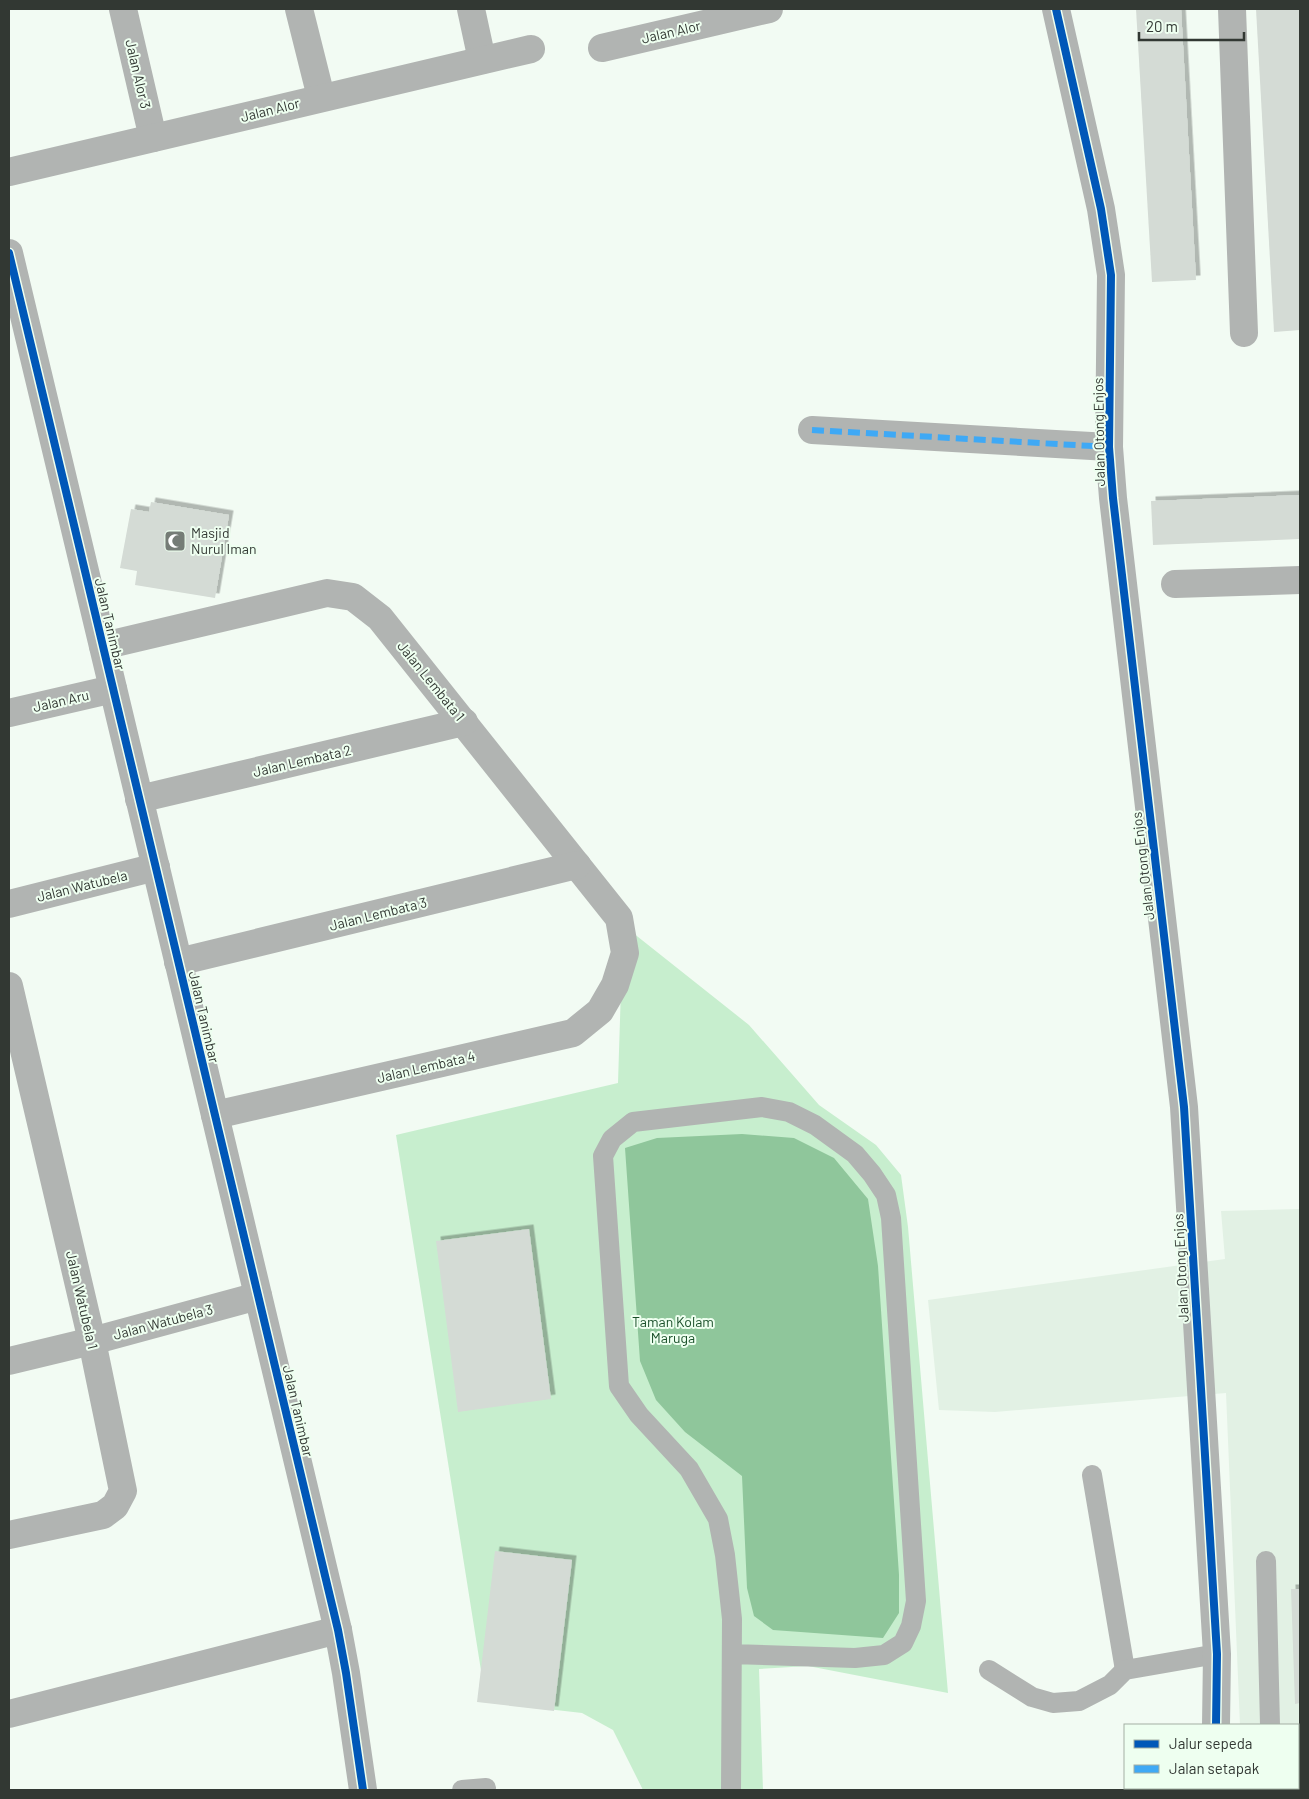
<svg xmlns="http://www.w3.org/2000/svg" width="1309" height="1799" font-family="Barlow,sans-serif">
	<defs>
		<filter id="shadow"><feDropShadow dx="4.5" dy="-4.5" stdDeviation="0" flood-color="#0004"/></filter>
	</defs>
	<rect width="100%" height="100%" fill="#f2fbf3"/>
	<path fill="#e2f1e4" d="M1300 1209V1790H1243V1788H1298V1725H1240L1226 1393 995 1412 939 1410 928 1300 1225 1259 1221 1211Z"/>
	<path fill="#c7eece" d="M623 925 749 1025 819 1105 876 1145 901 1175 908 1227 948 1693 808 1666 759 1669 763 1790H643L613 1730 582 1713 486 1702 396 1135 618 1083Z"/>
	<path fill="#8fc69b" d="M742 1134 794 1138 834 1158 868 1199 878 1266 899 1575V1613L883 1638 773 1630 754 1616 747 1588 742 1476 685 1432 656 1400 640 1361 625 1148 657 1138Z"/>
	<g fill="#d4dbd5" filter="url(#shadow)">
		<path d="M1136 9H1181L1196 280 1152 282Z"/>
		<path d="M1256 9H1300V330L1274 332Z"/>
		<path d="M1300 495V539L1153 545 1151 501Z"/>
		<path d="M151 502 229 515 215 598 135 585 137 571 120 568 131 509 149 512Z"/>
		<path d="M529 1229 551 1399 458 1412 436 1241Z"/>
		<path d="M495 1551 572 1560 554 1711 477 1702Z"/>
		<path d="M1291 1589H1300V1703L1295 1704Z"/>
	</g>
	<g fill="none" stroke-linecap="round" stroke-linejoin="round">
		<g stroke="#b1b4b2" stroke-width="20">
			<path d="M1092 1475 1125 1670"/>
			<path d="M1266 1561 1270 1725"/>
			<path d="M989 1670 1032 1697 1053 1703 1079 1701 1110 1685 1125 1670 1217 1654"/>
			<path d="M1298 1749H1300"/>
			<path d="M462 1790 486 1788"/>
			<path d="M731 1790 732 1619 725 1555 718 1519 689 1469 639 1415 619 1386 603 1156 612 1139 633 1122 762 1107 789 1112 815 1125 855 1154 872 1174 886 1195 891 1218 916 1601 911 1626 903 1643 884 1655 855 1658 732 1654"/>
		</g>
		<g stroke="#b1b4b2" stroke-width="28">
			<path d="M123 9 153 138"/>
			<path d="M299 9 321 97"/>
			<path d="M471 9 482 60"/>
			<path d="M1056 9 1101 209 1111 275 1109 447 1113 498 1184 1107 1217 1654 1216 1725"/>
			<path d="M1232 9 1244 333"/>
			<path d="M602 48 769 9"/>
			<path d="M9 172 531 49"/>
			<path d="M9 253 338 1630 346 1673 363 1790"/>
			<path d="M812 430 1109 447"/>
			<path d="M1175 584 1300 580"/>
			<path d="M103 646 327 593 353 597 380 618 619 918 625 953 615 985 600 1011 573 1033 215 1115"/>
			<path d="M9 713 113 689"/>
			<path d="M139 799 464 722"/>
			<path d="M9 904 156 867"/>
			<path d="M178 962 577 865"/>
			<path d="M9 986 92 1341 123 1491 115 1506 103 1515 9 1535"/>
			<path d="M9 1361 92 1341 258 1296"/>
			<path d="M9 1714 338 1630"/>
			<path d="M1216 1790V1788"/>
		</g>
		<path stroke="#3fa9f5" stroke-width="6" stroke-dasharray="12 6" stroke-linecap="butt" d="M812 430 1109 447"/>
		<g stroke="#eefff0" stroke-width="11">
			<g id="cycleway">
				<path d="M1056 9 1101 209 1111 275 1109 447 1113 498 1184 1107 1217 1654 1216 1725"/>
				<path d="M9 253 338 1630 346 1673 363 1790"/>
			</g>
		</g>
		<use href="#cycleway" stroke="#0057b8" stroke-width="8"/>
	</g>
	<defs>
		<g id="mosque-square" transform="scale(1.125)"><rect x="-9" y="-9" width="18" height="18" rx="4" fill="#757c76" stroke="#eefff0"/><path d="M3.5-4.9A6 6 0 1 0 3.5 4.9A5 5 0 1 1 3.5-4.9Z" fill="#fff"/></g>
	</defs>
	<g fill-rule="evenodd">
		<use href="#mosque-square" x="175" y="541"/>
	</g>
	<g text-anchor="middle" stroke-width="4" stroke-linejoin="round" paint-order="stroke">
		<g font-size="14" fill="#323833" stroke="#eefff0">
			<text transform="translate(671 32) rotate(-13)" y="5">Jalan Alor</text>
			<text transform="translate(138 74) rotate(77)" y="5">Jalan Alor 3</text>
			<text transform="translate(270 110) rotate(-14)" y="5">Jalan Alor</text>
			<text transform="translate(1099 432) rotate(-91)" y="5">Jalan Otong Enjos</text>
			<text transform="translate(110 624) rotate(77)" y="5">Jalan Tanimbar</text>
			<text transform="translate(431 681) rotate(51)" y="5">Jalan Lembata 1</text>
			<text transform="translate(61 701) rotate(-13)" y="5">Jalan Aru</text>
			<text transform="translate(302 761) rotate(-13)" y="5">Jalan Lembata 2</text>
			<text transform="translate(1143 866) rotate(-97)" y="5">Jalan Otong Enjos</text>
			<text transform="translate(82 886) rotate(-14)" y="5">Jalan Watubela</text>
			<text transform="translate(378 914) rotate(-14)" y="5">Jalan Lembata 3</text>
			<text transform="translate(204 1017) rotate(77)" y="5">Jalan Tanimbar</text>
			<text transform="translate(426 1067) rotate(-13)" y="5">Jalan Lembata 4</text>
			<text transform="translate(1181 1268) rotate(-93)" y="5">Jalan Otong Enjos</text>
			<text transform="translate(82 1300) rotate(77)" y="5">Jalan Watubela 1</text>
			<text transform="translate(163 1322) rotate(-15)" y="5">Jalan Watubela 3</text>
			<text transform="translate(298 1411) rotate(77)" y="5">Jalan Tanimbar</text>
		</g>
		<g font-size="14" fill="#323833" stroke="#eefff0" text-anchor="start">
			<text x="191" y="538">Masjid<tspan x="191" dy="16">Nurul Iman</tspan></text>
		</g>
		<g font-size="14" fill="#194f29" stroke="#eefff0">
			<text x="673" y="1327">Taman Kolam<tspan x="673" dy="16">Maruga</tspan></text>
		</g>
	</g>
	<rect width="1309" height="1799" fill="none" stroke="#323833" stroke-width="20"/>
	<rect x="1124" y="1724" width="175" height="65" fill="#eefff0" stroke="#a3afa4"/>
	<rect x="1134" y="1740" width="25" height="8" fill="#0057b8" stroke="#a3afa4"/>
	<text x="1169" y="1749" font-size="15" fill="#323833">Jalur sepeda</text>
	<rect x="1134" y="1765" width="25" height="8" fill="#3fa9f5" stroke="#a3afa4"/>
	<text x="1169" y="1774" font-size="15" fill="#323833">Jalan setapak</text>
	<path d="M1139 32v8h105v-8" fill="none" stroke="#323833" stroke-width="2.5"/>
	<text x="1146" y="32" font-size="15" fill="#323833" stroke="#eefff0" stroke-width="4" paint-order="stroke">20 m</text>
</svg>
